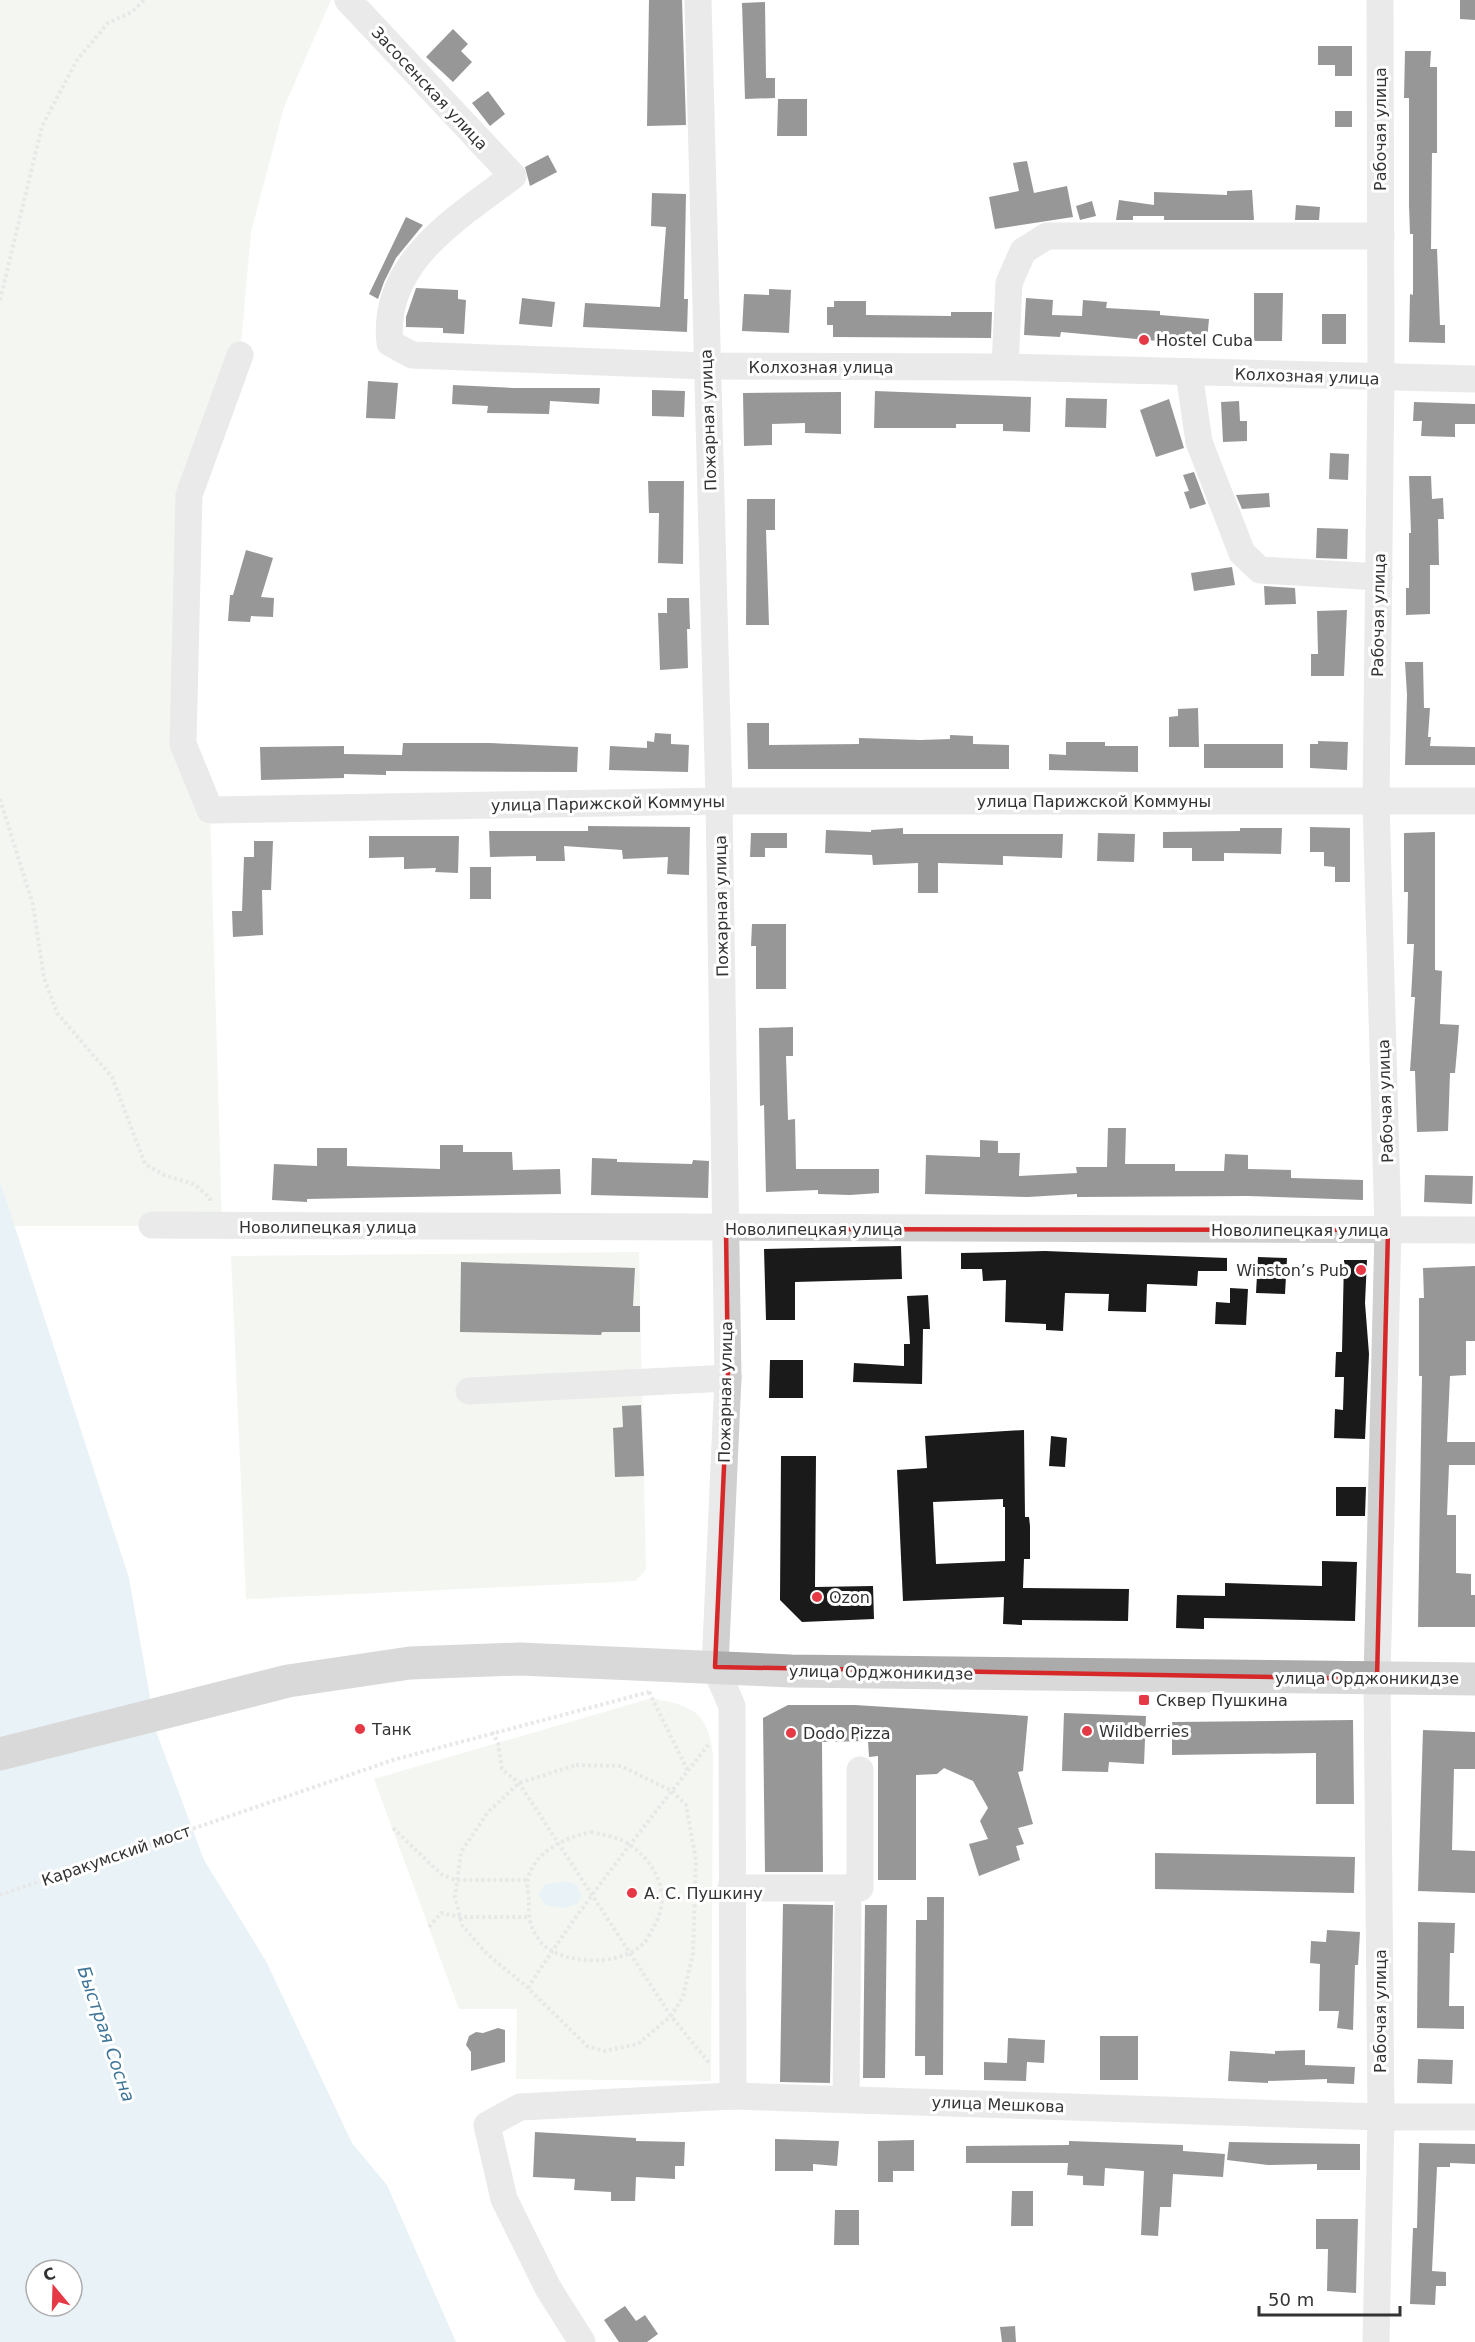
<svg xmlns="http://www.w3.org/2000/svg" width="1475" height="2342" font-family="'DejaVu Sans',sans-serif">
	<rect width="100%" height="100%" fill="#fff"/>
	<g fill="#e6ecdf">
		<path d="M0 0H331L284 107 251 232 240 355 189 495 183 744 210 810 222 1226H14L0 1181Z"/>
		<path d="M639 1252 646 1570 635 1581 246 1599 231 1256Z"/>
		<path d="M652 1698C692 1706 708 1711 713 1755L711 2081 516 2079 517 2009H459L374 1779Z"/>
	</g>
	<g fill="#cfe2ee" fill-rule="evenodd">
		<path d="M0 1181 129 1578 156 1731 204 1860 266 1961 352 2143 387 2185 456 2342H0ZM36 2270H72V2306H36Z"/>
		<path d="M565 1881 577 1885 582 1895 577 1904 563 1908 545 1905 539 1895 544 1885Z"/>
	</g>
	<g fill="#1a1a1a" fill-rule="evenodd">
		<path d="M649 0H682L686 125 647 126Z"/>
		<path d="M1460 0H1475V20L1460 19Z"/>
		<path d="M765 2 766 78H775V98L745 99 742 3Z"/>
		<path d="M453 29 468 44 461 51 472 62 453 82 426 57Z"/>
		<path d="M1318 46H1352V76H1335V65H1318Z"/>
		<path d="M1405 51H1431L1430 67H1437V153H1432L1431 249H1437L1440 325H1445V343L1409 342 1410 294 1413 295V234H1410L1409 205V98H1404Z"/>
		<path d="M488 91 505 114 490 126 472 103Z"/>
		<path d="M778 99H807V136H777Z"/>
		<rect x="1335" y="111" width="17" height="16"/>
		<path d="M548 155 557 172 530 186 525 167Z"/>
		<path d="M1027 161 1034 193 1067 186 1073 217 995 229 989 197 1019 191 1013 163Z"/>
		<path d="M1252 190 1254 220H1164V216H1133V220H1116L1119 200 1154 205V192L1227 195V191Z"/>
		<path d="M652 193 686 194 684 299H688L687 332 583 327 585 303 660 307 666 227 651 226Z"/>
		<path d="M1092 201 1096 216 1080 220 1076 206Z"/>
		<path d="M1296 205 1320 207 1319 220H1295Z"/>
		<path d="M406 217 423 225 396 258 384 282 378 299 369 294Z"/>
		<path d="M416 288 458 290V299L466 300 464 334 443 333V328L406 327V317Z"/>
		<path d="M769 289 791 290 789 333 742 331 744 294 769 295Z"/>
		<path d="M1254 293H1283L1282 341H1254Z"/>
		<path d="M522 298 555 302 552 327 519 324Z"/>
		<path d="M1026 298 1053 300 1052 315 1082 316 1083 300 1107 302 1106 308 1160 311V315L1209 319 1207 341 1159 337 1158 341 1061 332 1060 337 1024 335Z"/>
		<path d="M834 301H866V315L951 316V312H992L991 338 833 337V325H827V307H834Z"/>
		<rect x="1322" y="314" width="24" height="30"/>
		<path d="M368 381 398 383 395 419 366 418Z"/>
		<path d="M453 385 513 388H600L599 404 550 401 549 414 487 413 488 406 452 404Z"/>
		<path d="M652 390 685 391 684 417 652 416Z"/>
		<path d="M875 391 1031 397 1030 432 1003 431V424H956V428H874Z"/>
		<path d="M841 392V434L805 433V423L772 424V445L744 446 743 393Z"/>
		<path d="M1066 398 1107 399 1106 428 1065 427Z"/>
		<path d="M1169 399 1184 448 1156 457 1140 410Z"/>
		<path d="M1239 401 1240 421H1247V441L1223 442 1221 402Z"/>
		<path d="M1414 402 1475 404V424H1455V437L1421 436 1422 421H1413Z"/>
		<path d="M1330 453 1349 454 1348 480 1329 479Z"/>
		<path d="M1194 472 1206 504 1190 509 1184 492 1189 491 1183 475Z"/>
		<path d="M1409 476H1431L1432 499 1443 498 1444 519H1438L1439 565H1430V614L1406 615V588H1409V533H1411Z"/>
		<path d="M648 481H684L683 564 658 563 659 513H649Z"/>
		<path d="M1269 493 1270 507 1242 509 1236 495Z"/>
		<path d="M747 499H775V530H766L769 625H746Z"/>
		<path d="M1317 528 1348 529 1347 559 1316 558Z"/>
		<path d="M246 550 273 558 261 597 274 598 273 617 251 616 250 622 228 621 230 595H233Z"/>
		<path d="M1232 567 1235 585 1194 591 1191 573Z"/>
		<path d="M1264 586 1295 588 1296 604 1265 605Z"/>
		<path d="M667 598H689L690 629H687L688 668 660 670 658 613H667Z"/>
		<path d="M1347 610 1344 676H1311V654H1318L1317 611Z"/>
		<path d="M1405 662H1423L1424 708H1430L1428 737H1431L1430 746 1475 747V765H1405L1407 695Z"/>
		<path d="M1198 708 1199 747H1169V717L1178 716V709Z"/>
		<path d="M747 723H769V745L859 744V738L920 740 950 739V735L973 736V744L1009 745V769H748Z"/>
		<path d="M655 733 671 734V744L689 745 688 772 609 770 610 746 647 748V741L654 742Z"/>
		<path d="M1318 741 1348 742 1347 770 1310 768V744H1318Z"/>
		<path d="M1066 742H1105V746H1138V772L1049 770V754L1066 755Z"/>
		<path d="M403 743H490L578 747 577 772 386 771V775L344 774V778L261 780 260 747 344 746V754L402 755Z"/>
		<rect x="1204" y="744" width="79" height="24"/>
		<path d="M588 826 690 827 689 875 667 874 668 857 623 859 622 850 564 846 565 861H536V856L490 857 489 831H588Z"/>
		<path d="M1310 827 1350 828V882H1335V867L1324 866V852H1310Z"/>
		<path d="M903 828V834H1063L1062 858 1003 856V865L938 863V893H918V863L873 865 872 855 825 853 826 830 871 832V830Z"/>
		<path d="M1240 828H1282L1281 854 1224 853V861H1192V848H1163V832L1240 831Z"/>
		<path d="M1435 832V970L1442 971 1440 1024 1459 1025 1458 1039 1455 1073H1450L1448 1131 1417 1132 1415 1071H1410L1415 997H1411L1414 944H1407L1408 892H1404V833Z"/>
		<path d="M751 833H787V848H765V857H750Z"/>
		<path d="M1098 833 1135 834 1134 862 1097 861Z"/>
		<path d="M369 836H459L458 873 435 872 436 868 404 869V857L369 858Z"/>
		<path d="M254 841H273L271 890H262L263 935 233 937 232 911H242L244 857H254Z"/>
		<rect x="470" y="867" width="21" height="32"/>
		<path d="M752 924H786V989H756V946H751Z"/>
		<path d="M793 1027V1056H786L788 1120 795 1119 796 1169H879V1193L850 1195 818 1194V1190L766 1192 764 1105 760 1106 759 1028Z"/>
		<path d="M1108 1128H1126L1125 1164H1175V1171H1224L1225 1154 1248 1155V1169L1291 1170V1178L1363 1180V1200L1247 1196 1077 1197V1194L1028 1197 925 1194 926 1155 980 1157V1140L998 1141V1153H1020L1019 1176 1077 1173 1076 1167H1107Z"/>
		<path d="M440 1145H463V1152H512L513 1170 560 1169 561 1194 307 1199V1202L272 1200 274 1164 317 1166V1148H347V1166L440 1169Z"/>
		<path d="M592 1158 617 1159V1162L692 1164 693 1160 709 1161 708 1198 591 1195Z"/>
		<path d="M1425 1175 1473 1176 1472 1204 1424 1202Z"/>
		<path d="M901 1246 902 1279 795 1282V1320H766L764 1249Z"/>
		<path d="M1045 1251 1227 1258V1271H1198L1197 1286 1147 1284 1146 1312 1108 1311 1109 1294 1065 1293 1063 1331 1046 1330V1324L1005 1322 1006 1280 983 1281 982 1269H961V1253Z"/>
		<path d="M1258 1257 1287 1258 1285 1294 1256 1293Z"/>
		<path d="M1344 1260H1367L1365 1303 1369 1354 1365 1439 1334 1438 1335 1409 1343 1410 1344 1377H1335L1336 1352H1342Z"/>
		<path d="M461 1262 635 1268 633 1306H640V1332H602L601 1335 460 1332Z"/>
		<path d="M1475 1266V1341H1466V1375L1450 1376 1447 1442H1475V1465H1449L1447 1515H1456V1573L1471 1574V1595H1475V1627H1418L1422 1376H1419V1298H1424L1423 1268Z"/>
		<path d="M1230 1288 1248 1289 1246 1325 1215 1324 1216 1302 1230 1303Z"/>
		<path d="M928 1295 930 1329H923L922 1384 853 1382 854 1363 904 1366V1344H910L907 1296Z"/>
		<path d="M770 1360H803V1398H769Z"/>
		<path d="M641 1405 644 1476 615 1477 613 1428 623 1427 622 1406Z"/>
		<path d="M1024 1430 1025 1517H1029L1030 1526V1559H1024L1023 1588 1129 1589 1128 1621 1022 1620V1625L1003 1624 1004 1597 903 1601 897 1470 927 1468 925 1436ZM1003 1499V1507H1005V1561L936 1564 933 1502Z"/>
		<path d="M1051 1436 1067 1438 1065 1467 1049 1466Z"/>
		<path d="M781 1456H816L815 1587 873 1586 874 1619 802 1622 780 1600Z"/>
		<path d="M1336 1487H1366L1365 1516H1336Z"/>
		<path d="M1322 1561 1357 1562 1355 1621 1204 1618V1629L1176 1628 1177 1595 1225 1596V1583L1322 1586Z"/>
		<path d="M788 1705H855L1028 1716 1023 1771 1018 1772 1033 1824 1018 1828 1024 1844 1016 1846 1020 1860 979 1876 969 1844 988 1839 980 1821 988 1808 973 1781 944 1768 937 1774 916 1775V1880H878V1756L869 1757 868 1741 822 1742 823 1872H765L763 1718Z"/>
		<path d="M1064 1713 1146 1716 1144 1764 1109 1762 1108 1772 1062 1771Z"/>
		<path d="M1353 1720 1354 1804H1316V1753L1172 1755V1722Z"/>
		<path d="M1423 1730 1475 1732V1769H1454L1452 1850 1475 1851V1893L1418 1891Z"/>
		<path d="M1155 1853 1355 1857 1354 1893 1155 1889Z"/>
		<path d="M927 1897H944L943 2075H925V2056H915L916 1920H927Z"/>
		<path d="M783 1904 833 1905 830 2083 780 2082Z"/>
		<path d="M865 1905H887L885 2078H863Z"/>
		<path d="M1418 1922 1455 1923 1454 1953H1450L1449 2006H1464V2029L1417 2028Z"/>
		<path d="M1327 1930 1360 1932 1358 1965H1355L1353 2030 1337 2028 1339 2011H1319L1320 1964 1310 1963 1311 1941 1326 1942Z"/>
		<path d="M498 2028 505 2030V2062L471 2071V2052L466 2045 469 2036 476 2032 483 2033Z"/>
		<rect x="1100" y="2036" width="38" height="44"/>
		<path d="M1008 2038 1045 2040 1044 2063 1027 2062 1026 2081 984 2080V2062L1007 2063Z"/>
		<path d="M1305 2050V2065L1355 2067 1354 2084 1327 2083V2079L1268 2081V2083L1228 2081 1230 2051 1275 2054V2051Z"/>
		<path d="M1418 2059 1453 2060 1452 2084 1417 2083Z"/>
		<path d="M535 2132 636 2138V2141L685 2142 684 2166H675V2179L636 2177 635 2201H611V2192L574 2190 575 2179 533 2177Z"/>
		<path d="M775 2139 839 2141 837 2166 813 2164V2171H775Z"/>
		<path d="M914 2140V2171H893V2182H878V2141Z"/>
		<path d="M1069 2141 1183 2145V2151L1225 2154 1223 2177 1173 2174 1171 2207H1160L1158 2236 1141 2235 1144 2171 1105 2168 1104 2186 1083 2185V2176L1067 2175 1068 2163H966V2146L1069 2145Z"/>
		<path d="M1229 2142 1360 2144V2170H1317V2164L1268 2165 1227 2160Z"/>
		<path d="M1419 2143 1475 2144V2164L1450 2163V2167H1437L1432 2271 1446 2272V2286H1436L1435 2305 1410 2304 1413 2228H1417Z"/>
		<path d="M1012 2191H1033V2226H1011Z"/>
		<path d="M835 2210H859V2245H834Z"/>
		<path d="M1316 2219H1358L1356 2293 1327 2291 1328 2249H1316Z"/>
		<path d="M625 2306 636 2321 645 2315 658 2334 647 2342H619L604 2320Z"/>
		<path d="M1015 2326 1016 2342H1002L1000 2327Z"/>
	</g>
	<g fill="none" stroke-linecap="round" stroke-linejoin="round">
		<g stroke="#cdcdcd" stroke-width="4" stroke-dasharray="3 3" stroke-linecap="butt">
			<path d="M0 300 42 126 77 60 108 23 132 12 144 0"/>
			<path d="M0 799 33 905 44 978 57 1013 112 1077 145 1164 164 1175 194 1184 210 1198V1204"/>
			<path d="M649 1692 688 1771"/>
			<path d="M492 1732 498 1743 502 1769 519 1783 671 2016 710 2064"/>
			<path d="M576 1765 621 1766 672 1791 686 1805 696 1860 693 1953 683 1997 671 2016 638 2044 604 2051 587 2046 528 1988 487 1954 462 1925 455 1897 461 1852 488 1812 519 1783Z"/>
			<path d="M393 1828 441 1874 455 1880H528"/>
			<path d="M591 1832C604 1835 619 1837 630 1845 658 1864 672 1898 653 1928 651 1932 648 1939 644 1943 622 1967 559 1966 539 1940 530 1928 528 1915 529 1901 529 1894 526 1885 528 1878 536 1850 565 1838 591 1832Z"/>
			<path d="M0 1895 393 1760 649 1692"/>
			<path d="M429 1927 441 1913 460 1917H528"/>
			<path d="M528 1988C582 1903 646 1824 709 1744"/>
		</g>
		<g stroke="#d0d0d0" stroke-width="27">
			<path d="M348 0 513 176C457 218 381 263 390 343L412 355 706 366 1005 367 1475 379"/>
			<path d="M698 0 719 801 728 1378 715 1667 732 1706 733 2096"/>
			<path d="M240 355 189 495 183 744 210 810 719 801H1475"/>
			<path d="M1005 367 1009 283 1023 251 1047 236H1381"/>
			<path d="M1189 373 1199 442 1242 553 1260 570 1379 577"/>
			<path d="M152 1225 1475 1230"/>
			<path d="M469 1391 728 1378"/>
			<path d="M731 1888H860V1770"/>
			<path d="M846 2099 848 1906"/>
			<path d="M582 2342 548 2288 504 2199 487 2125 520 2107 733 2096 1381 2117H1475"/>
			<path d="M1376 2342 1381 2117 1377 1679 1388 1230 1376 802 1381 378 1380 0"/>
		</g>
		<path stroke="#ababab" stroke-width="33" d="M0 1754 288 1681 410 1663 520 1659 791 1671 1475 1679"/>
	</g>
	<path d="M0 0H1475V2342H0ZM726 1229 1388 1230 1377 1679 715 1667 728 1378Z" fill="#fff" fill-opacity=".55" fill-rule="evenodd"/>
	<path fill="none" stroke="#d62828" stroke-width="4.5" stroke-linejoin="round" d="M726 1229 1388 1230 1377 1679 715 1667 728 1378Z"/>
	<g fill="#e63946" stroke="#fff" stroke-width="2">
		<circle cx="1144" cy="340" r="6"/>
		<circle cx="1361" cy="1270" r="6"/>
		<circle cx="817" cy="1597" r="6"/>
		<rect x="1138" y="1694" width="12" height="12" rx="3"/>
		<circle cx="360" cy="1729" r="6"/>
		<circle cx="1087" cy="1731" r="6"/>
		<circle cx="791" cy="1733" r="6"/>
		<circle cx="632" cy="1893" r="6"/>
	</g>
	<g text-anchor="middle" stroke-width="6" stroke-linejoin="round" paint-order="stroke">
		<g font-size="16" fill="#333" stroke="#fff">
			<text transform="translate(430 88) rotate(47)" y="6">Засосенская улица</text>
			<text transform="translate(1380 129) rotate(-90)" y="6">Рабочая улица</text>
			<text x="821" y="373">Колхозная улица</text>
			<text transform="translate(1307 376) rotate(2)" y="6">Колхозная улица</text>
			<text transform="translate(708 420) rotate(-92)" y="6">Пожарная улица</text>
			<text transform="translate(1378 615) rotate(-89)" y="6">Рабочая улица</text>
			<text x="1094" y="807">улица Парижской Коммуны</text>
			<text transform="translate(608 803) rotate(-1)" y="6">улица Парижской Коммуны</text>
			<text transform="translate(721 906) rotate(-91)" y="6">Пожарная улица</text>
			<text transform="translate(1385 1101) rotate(-92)" y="6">Рабочая улица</text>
			<text x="328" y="1233">Новолипецкая улица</text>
			<text x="814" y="1235">Новолипецкая улица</text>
			<text x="1300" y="1236">Новолипецкая улица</text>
			<text transform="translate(725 1392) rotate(-89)" y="6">Пожарная улица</text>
			<text transform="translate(881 1672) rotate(1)" y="6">улица Орджоникидзе</text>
			<text x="1367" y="1684">улица Орджоникидзе</text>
			<text transform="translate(116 1855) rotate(-19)" y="6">Каракумский мост</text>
			<text transform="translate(1380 2011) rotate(-90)" y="6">Рабочая улица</text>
			<text transform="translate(998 2104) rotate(2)" y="6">улица Мешкова</text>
		</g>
		<g font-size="16" fill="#333" stroke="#fff" text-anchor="start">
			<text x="1156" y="346">Hostel Cuba</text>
			<text x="1349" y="1276" text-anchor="end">Winston’s Pub</text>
			<text x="829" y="1603">Ozon</text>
			<text x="1156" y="1706">Сквер Пушкина</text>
			<text x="372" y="1735">Танк</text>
			<text x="1099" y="1737">Wildberries</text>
			<text x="803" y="1739">Dodo Pizza</text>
			<text x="644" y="1899">А. С. Пушкину</text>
		</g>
		<g font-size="18" font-style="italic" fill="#3f7597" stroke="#fff">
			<text transform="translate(106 2034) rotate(71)" y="6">Быстрая Сосна</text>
		</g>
	</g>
	<g transform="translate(54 2288) rotate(341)"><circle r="28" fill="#ffffff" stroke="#adadad" stroke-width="1.5"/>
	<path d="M0-4.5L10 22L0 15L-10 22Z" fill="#e63946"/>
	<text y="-9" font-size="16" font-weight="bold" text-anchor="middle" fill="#333333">С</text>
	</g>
	<path d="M1259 2306v9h141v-9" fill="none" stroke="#333333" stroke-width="3"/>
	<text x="1268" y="2306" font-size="18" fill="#333333" stroke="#ffffff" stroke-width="4.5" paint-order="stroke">50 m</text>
</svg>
